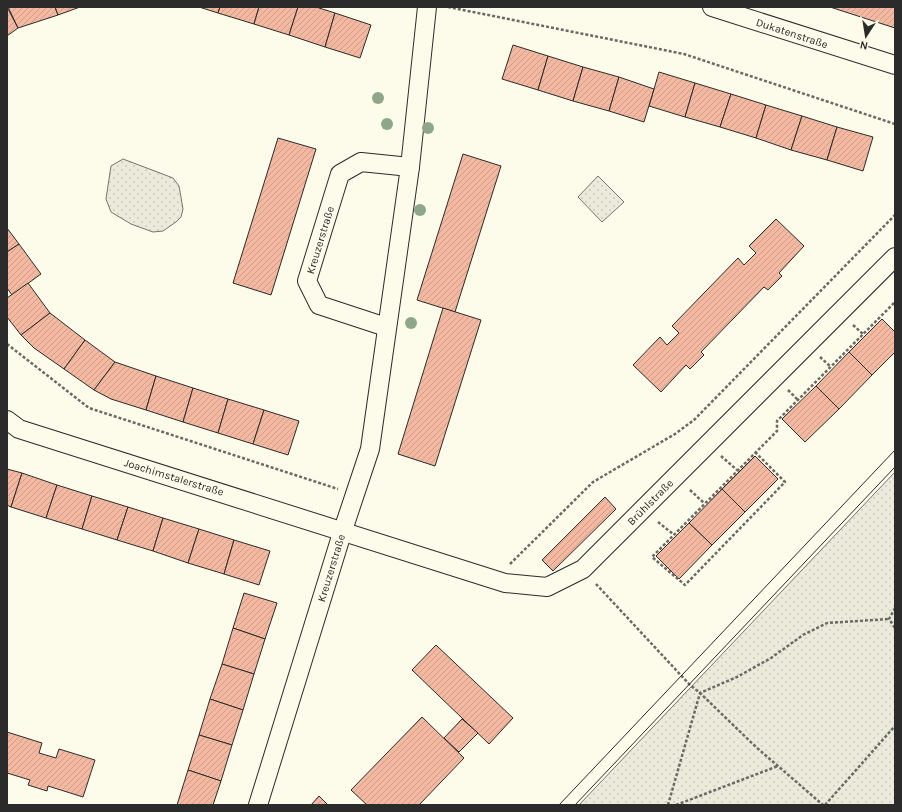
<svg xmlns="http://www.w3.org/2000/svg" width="902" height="812" font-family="Karla,sans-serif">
	<defs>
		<pattern id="green-dots" width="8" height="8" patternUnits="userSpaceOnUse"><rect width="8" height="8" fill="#ecebdb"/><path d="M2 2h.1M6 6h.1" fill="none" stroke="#cbcabc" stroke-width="1.8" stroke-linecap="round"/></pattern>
		<pattern id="building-hatch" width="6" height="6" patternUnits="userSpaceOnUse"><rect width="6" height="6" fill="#f2b8a0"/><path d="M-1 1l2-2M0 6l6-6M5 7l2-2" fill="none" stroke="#d09e8a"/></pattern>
	</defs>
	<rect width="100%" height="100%" fill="#fdfbea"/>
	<g fill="url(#green-dots)" stroke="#74746e">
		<path d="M123 159 173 178 179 186 183 209 181 217 176 222 163 231 153 232 131 224 111 212 106 199 111 166Z"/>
		<path d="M598 176 624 202 602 222 578 197Z"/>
		<path d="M895 472V805H579Z"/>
	</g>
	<g fill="url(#building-hatch)" stroke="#2b2b2b">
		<path d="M7 7 18 28 7 36Z"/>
		<path d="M8 7H55L58 15 18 28Z"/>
		<path d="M55 7H80L58 15Z"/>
		<path d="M199 7H220L218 13Z"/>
		<path d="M220 7H259L254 24 218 13Z"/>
		<path d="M259 7H298L289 35 254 24Z"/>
		<path d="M298 7H316L335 13 325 47 289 35Z"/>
		<path d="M830 7H895V28Z"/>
		<path d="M335 13 371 25 360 58 325 47Z"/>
		<path d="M513 45 548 56 538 90 502 79Z"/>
		<path d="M548 56 583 67 573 101 538 90Z"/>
		<path d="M583 67 619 77 609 111 573 101Z"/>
		<path d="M659 72 695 83 685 117 649 106Z"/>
		<path d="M619 77 654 89 644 122 609 111Z"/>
		<path d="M695 83 731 94 720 127 685 117Z"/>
		<path d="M731 94 766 105 756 138 720 127Z"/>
		<path d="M766 105 802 116 791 150 756 138Z"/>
		<path d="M802 116 837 127 827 160 791 150Z"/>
		<path d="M837 127 873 137 863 171 827 160Z"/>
		<path d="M278 138 316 149 271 295 233 283Z"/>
		<path d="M463 154 501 166 455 312 417 300Z"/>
		<path d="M776 219 804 246 779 273 782 276 768 290 764 287 701 352 704 355 690 369 686 365 661 392 633 365 660 337 667 345 679 333 672 326 738 258 744 265 756 253 749 246Z"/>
		<path d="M7 228 19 244 7 252Z"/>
		<path d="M19 244 41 274 12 295 7 288V252Z"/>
		<path d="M28 283 50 313 21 335 7 317V298Z"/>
		<path d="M443 308 481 320 435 466 398 454Z"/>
		<path d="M50 313 85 340 64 369 34 348 21 335Z"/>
		<path d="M882 319 895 332V352L872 375 849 352Z"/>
		<path d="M85 340 115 362 94 390 64 369Z"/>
		<path d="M849 352 872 375 839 409 816 386Z"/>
		<path d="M115 362 156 376 146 410 111 399 94 390Z"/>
		<path d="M156 376 193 388 183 422 146 410Z"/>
		<path d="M816 386 839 409 805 442 782 419Z"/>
		<path d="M193 388 228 399 218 433 183 422Z"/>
		<path d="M228 399 264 410 253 444 218 433Z"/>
		<path d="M264 410 299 421 288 455 253 444Z"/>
		<path d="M755 456 778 479 745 512 722 489Z"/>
		<path d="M7 469 22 473 11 507 7 505Z"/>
		<path d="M22 473 57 485 46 518 11 507Z"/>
		<path d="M57 485 92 496 82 529 46 518Z"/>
		<path d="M722 489 745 512 712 545 689 523Z"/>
		<path d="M92 496 128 507 117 540 82 529Z"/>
		<path d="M605 497 616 509 553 571 542 560Z"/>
		<path d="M128 507 163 518 153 551 117 540Z"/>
		<path d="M163 518 199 529 188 563 153 551Z"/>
		<path d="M689 523 712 545 679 579 656 556Z"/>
		<path d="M199 529 234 540 224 574 188 563Z"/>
		<path d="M234 540 270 551 259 585 224 574Z"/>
		<path d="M244 593 277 603 265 639 233 628Z"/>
		<path d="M233 628 265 639 254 674 222 664Z"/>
		<path d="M436 645 513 718 489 744 412 670Z"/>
		<path d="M222 664 254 674 243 710 210 699Z"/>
		<path d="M210 699 243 710 232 745 199 735Z"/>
		<path d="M422 717 464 758 419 805H367L351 790Z"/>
		<path d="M462 719 478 733 459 752 444 738Z"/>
		<path d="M7 732 42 743 39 753 56 758 59 749 95 760 83 797 48 786 47 791 28 785 30 780 7 773Z"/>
		<path d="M199 735 232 745 221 781 188 770Z"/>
		<path d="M188 770 221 781 213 805H177Z"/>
		<path d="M319 796 328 805H311Z"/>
	</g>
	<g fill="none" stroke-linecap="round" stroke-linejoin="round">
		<g stroke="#2b2b2b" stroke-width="20">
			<g id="minor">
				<path d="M712 7 895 65"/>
				<path d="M386 327 319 305 307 281 340 174 361 162 410 167"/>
				<path d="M7 420 19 429 505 583 547 587 583 569 895 257"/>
				<path d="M258 805 343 530 370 449 410 167 427 7"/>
			</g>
		</g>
		<g stroke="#6a6964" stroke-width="2.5" stroke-dasharray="3 2" stroke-linecap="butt">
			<path d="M448 7 684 54 895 124"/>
			<path d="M853 325 863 334"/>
			<path d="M7 344 89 408 338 489"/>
			<path d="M820 357 831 367"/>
			<path d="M788 390 798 400"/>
			<path d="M755 452 785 482 685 585 652 557 777 431V421L895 302"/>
			<path d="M721 456 737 470"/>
			<path d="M690 490 704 503"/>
			<path d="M658 522 673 534"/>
			<path d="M510 564 593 482 675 434 694 420 895 215"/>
			<path d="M596 584 690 685 700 693 756 747 823 805"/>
			<path d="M895 608 889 619 895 628"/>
			<path d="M668 805 700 693 737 677 771 658 803 635 827 623 889 619"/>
			<path d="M676 805 778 766"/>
			<path d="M825 805 895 726"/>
		</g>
		<use href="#minor" stroke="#fdfbea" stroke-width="18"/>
		<g stroke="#2b2b2b" stroke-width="1">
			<path d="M559 805 895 450"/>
			<path d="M575 805 895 467"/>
		</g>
	</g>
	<g fill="#8ea78a">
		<circle cx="378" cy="98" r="6"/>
		<circle cx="387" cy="124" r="6"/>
		<circle cx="428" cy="128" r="6"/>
		<circle cx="420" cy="210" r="6"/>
		<circle cx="411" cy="323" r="6"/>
	</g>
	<g text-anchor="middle" stroke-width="3" stroke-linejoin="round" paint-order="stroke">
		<g font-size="11" fill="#2b2b2b" stroke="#fdfbea">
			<text transform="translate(792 33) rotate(18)" y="4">Dukatenstraße</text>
			<text transform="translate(320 240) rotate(-73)" y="4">Kreuzerstraße</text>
			<text transform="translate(174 477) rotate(17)" y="4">Joachimstalerstraße</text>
			<text transform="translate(650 502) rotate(-45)" y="4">Brühlstraße</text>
			<text transform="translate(331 568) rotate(-73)" y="4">Kreuzerstraße</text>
		</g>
	</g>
	<rect width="902" height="812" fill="none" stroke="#2b2b2b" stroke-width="16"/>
	<g transform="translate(866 36) rotate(192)" stroke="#fdfbea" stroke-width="3" paint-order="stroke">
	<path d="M0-3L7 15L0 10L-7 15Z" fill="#2b2b2b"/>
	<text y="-6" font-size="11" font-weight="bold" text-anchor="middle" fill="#2b2b2b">N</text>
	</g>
</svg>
